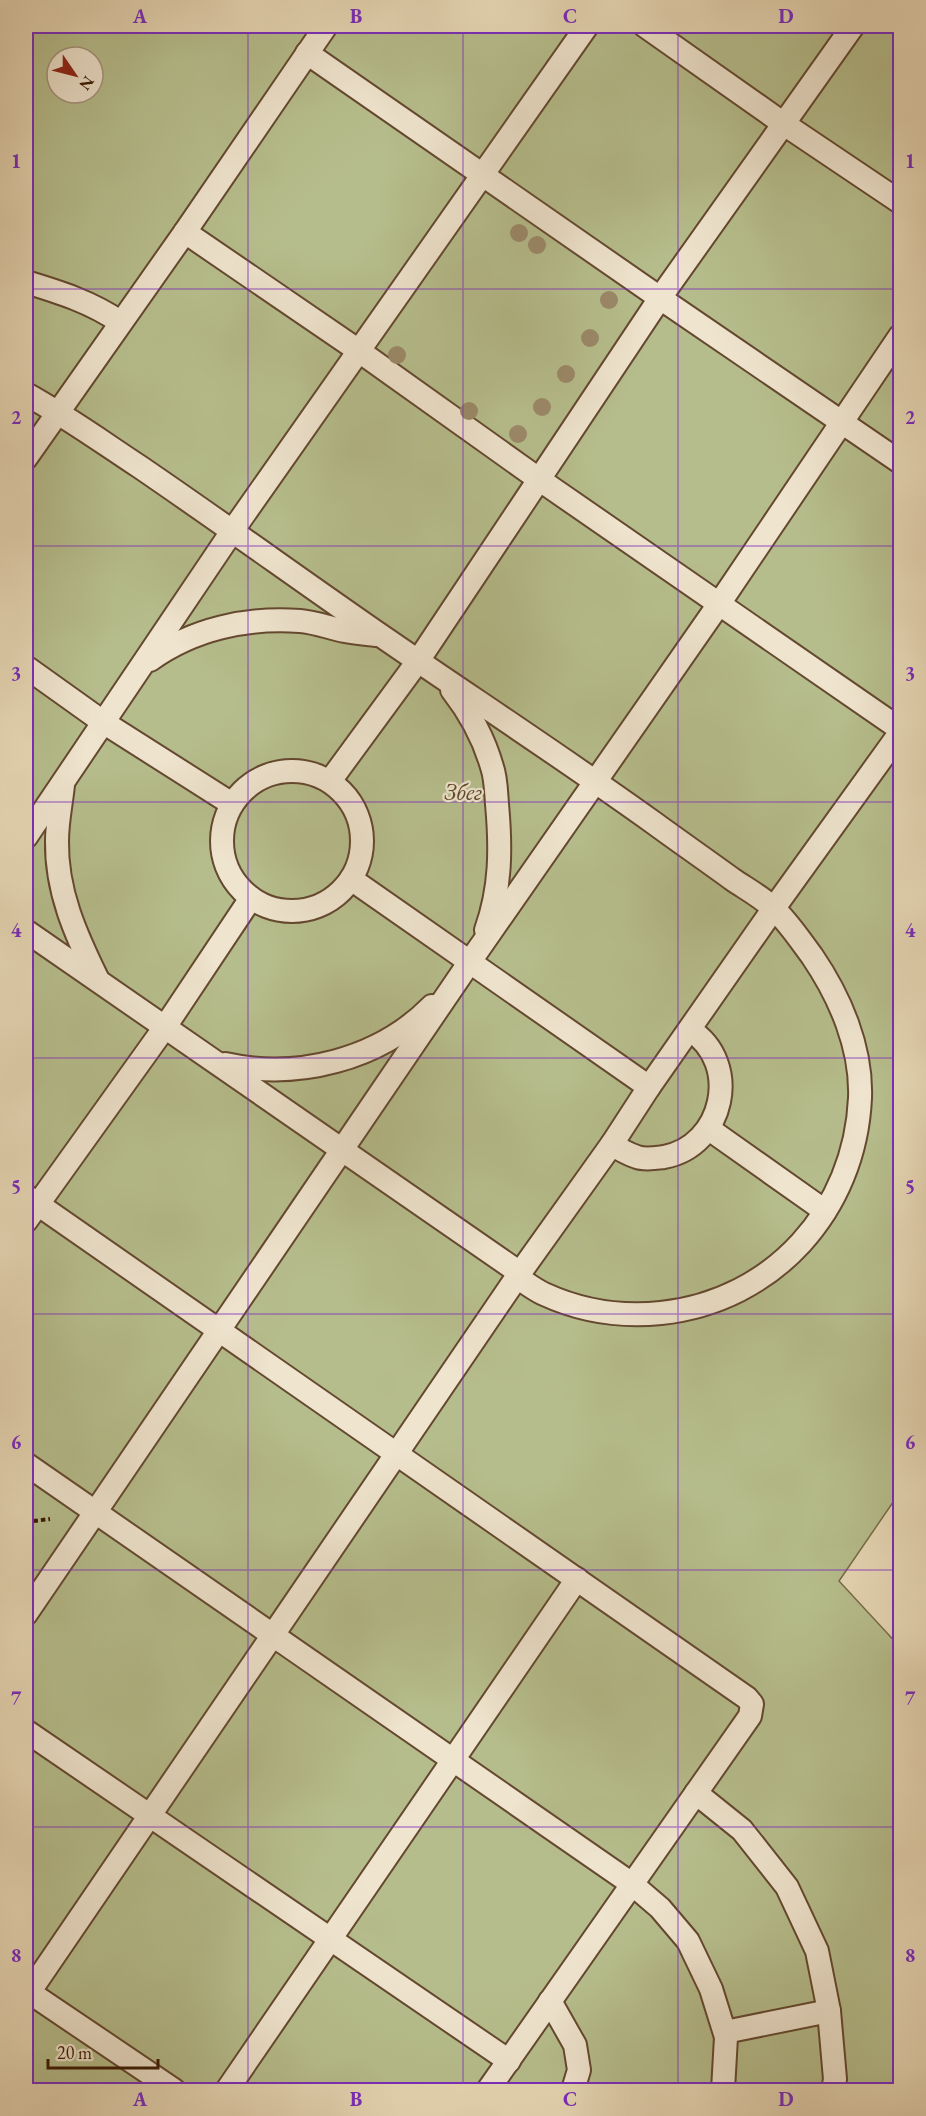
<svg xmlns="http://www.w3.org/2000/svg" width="926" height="2116" font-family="'EB Garamond',serif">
	<rect width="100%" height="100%" fill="#e6d6b4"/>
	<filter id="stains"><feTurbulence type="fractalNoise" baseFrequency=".00333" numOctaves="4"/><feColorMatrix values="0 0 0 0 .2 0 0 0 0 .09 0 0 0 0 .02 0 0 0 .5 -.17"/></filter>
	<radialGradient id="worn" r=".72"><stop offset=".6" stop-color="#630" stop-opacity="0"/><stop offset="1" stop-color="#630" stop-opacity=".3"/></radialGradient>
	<path fill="#b6bd8c" stroke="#786b48" stroke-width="1.5" fill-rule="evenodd" d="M26 26H900V1492L839 1581 900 1647V2090H26ZM57 57H93V93H57Z"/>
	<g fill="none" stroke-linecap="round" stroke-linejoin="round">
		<g stroke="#64482f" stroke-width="26">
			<g id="service">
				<path d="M645 26 784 124 900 202"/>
				<path d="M307 53 660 298 900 462"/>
				<path d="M185 232 359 351 540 480 900 729"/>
				<path d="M26 282C59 292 91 302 120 322"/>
				<path d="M26 394C66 416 102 442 140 467 222 523 302 581 383 637 473 699 565 759 654 823 680 842 706 860 732 879 745 888 760 896 772 907 787 920 800 940 812 956 840 997 862 1048 860 1098 855 1210 774 1301 661 1313 622 1317 581 1311 544 1294 535 1290 526 1283 517 1277"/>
				<path d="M26 458 185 232 326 26"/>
				<path d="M150 660C193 629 247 617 300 621 315 622 330 628 345 631 356 633 367 634 377 635"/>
				<path d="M26 667 103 722 232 804"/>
				<path d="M452 690C470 713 484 739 492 767 496 778 496 792 497 804 501 848 501 888 486 930"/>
				<circle cx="292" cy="841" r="70"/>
				<path d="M330 781 418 661 660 298 853 26"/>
				<path d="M63 785C61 804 57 822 57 841 56 891 76 935 97 978"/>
				<path d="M26 837 233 530 587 26"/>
				<path d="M351 879 649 1087"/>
				<path d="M26 931 520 1273"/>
				<path d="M225 1064C297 1080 379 1060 432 1006"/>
				<path d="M709 1129 825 1211"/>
				<path d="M612 1144C619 1149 628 1154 637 1157 645 1160 656 1158 664 1157 724 1146 742 1063 690 1030"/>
				<path d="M26 1196 747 1698 752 1704 750 1716 488 2090"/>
				<path d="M26 1221 165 1027 251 898"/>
				<path d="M26 1464 632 1884 660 1908 688 1941 711 1989 726 2037 723 2090"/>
				<path d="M26 1614 469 963 719 604 900 336"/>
				<path d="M26 1731 509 2061"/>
				<path d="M696 1793 742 1830 787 1887 817 1951 829 2011 835 2079 833 2090"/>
				<path d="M26 1990 174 2090"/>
				<path d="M26 1997 517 1277 612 1144 649 1087 774 908 900 733"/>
				<path d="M550 2001 575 2045 579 2070 573 2090"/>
				<path d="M725 2032 829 2011"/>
				<path d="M227 2090 577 1579"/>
			</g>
		</g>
		<path stroke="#391903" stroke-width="4" stroke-dasharray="4.5 3" stroke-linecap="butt" d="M26 1522 50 1519"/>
		<use href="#service" stroke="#efe4ce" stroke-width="22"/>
	</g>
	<g fill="#9b8969">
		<circle cx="519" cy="233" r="9"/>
		<circle cx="537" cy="245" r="9"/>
		<circle cx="609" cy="300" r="9"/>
		<circle cx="590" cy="338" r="9"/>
		<circle cx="397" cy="355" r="9"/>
		<circle cx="566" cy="374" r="9"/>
		<circle cx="542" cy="407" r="9"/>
		<circle cx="469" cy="411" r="9"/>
		<circle cx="518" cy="434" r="9"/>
	</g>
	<path fill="none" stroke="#7b2cbf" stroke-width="1.5" stroke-opacity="0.55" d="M248 26V2090M463 26V2090M678 26V2090M26 289H900M26 546H900M26 802H900M26 1058H900M26 1314H900M26 1570H900M26 1827H900"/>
	<g text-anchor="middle" stroke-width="4.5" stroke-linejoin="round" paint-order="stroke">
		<g font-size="24" font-style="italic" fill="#5e4a2c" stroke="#efe4ce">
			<text x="463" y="800">Збег</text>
		</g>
	</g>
	<rect width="926" height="2116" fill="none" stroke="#e6d6b4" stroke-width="66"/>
	<g transform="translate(75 75) rotate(125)"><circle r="28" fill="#efe4ce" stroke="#a6937d" stroke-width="1.5"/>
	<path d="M0-4.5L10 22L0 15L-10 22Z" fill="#8f2418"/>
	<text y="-9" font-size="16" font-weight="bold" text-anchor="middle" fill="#391903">N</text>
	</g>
	<path d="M48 2059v9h110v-9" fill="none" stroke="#391903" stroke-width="3"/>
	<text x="57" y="2059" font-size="18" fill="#391903" stroke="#efe4ce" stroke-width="4.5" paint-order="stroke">20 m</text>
	<rect x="33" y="33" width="860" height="2050" fill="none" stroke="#7b2cbf" stroke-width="2"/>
	<g font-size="20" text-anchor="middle" font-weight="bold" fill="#7b2cbf">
		<text x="140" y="23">A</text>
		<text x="356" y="23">B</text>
		<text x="570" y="23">C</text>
		<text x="786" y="23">D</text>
		<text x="16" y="168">1</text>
		<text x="910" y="168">1</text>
		<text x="16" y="424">2</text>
		<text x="910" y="424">2</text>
		<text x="16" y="680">3</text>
		<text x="910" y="680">3</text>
		<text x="16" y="937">4</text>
		<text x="910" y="937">4</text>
		<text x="16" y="1193">5</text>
		<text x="910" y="1193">5</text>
		<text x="16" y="1449">6</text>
		<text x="910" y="1449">6</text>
		<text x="16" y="1705">7</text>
		<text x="910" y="1705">7</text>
		<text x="16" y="1962">8</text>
		<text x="910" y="1962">8</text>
		<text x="140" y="2106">A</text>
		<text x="356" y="2106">B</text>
		<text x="570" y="2106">C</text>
		<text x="786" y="2106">D</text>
	</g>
	<rect width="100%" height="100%" filter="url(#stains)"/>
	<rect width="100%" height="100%" fill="url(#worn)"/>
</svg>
